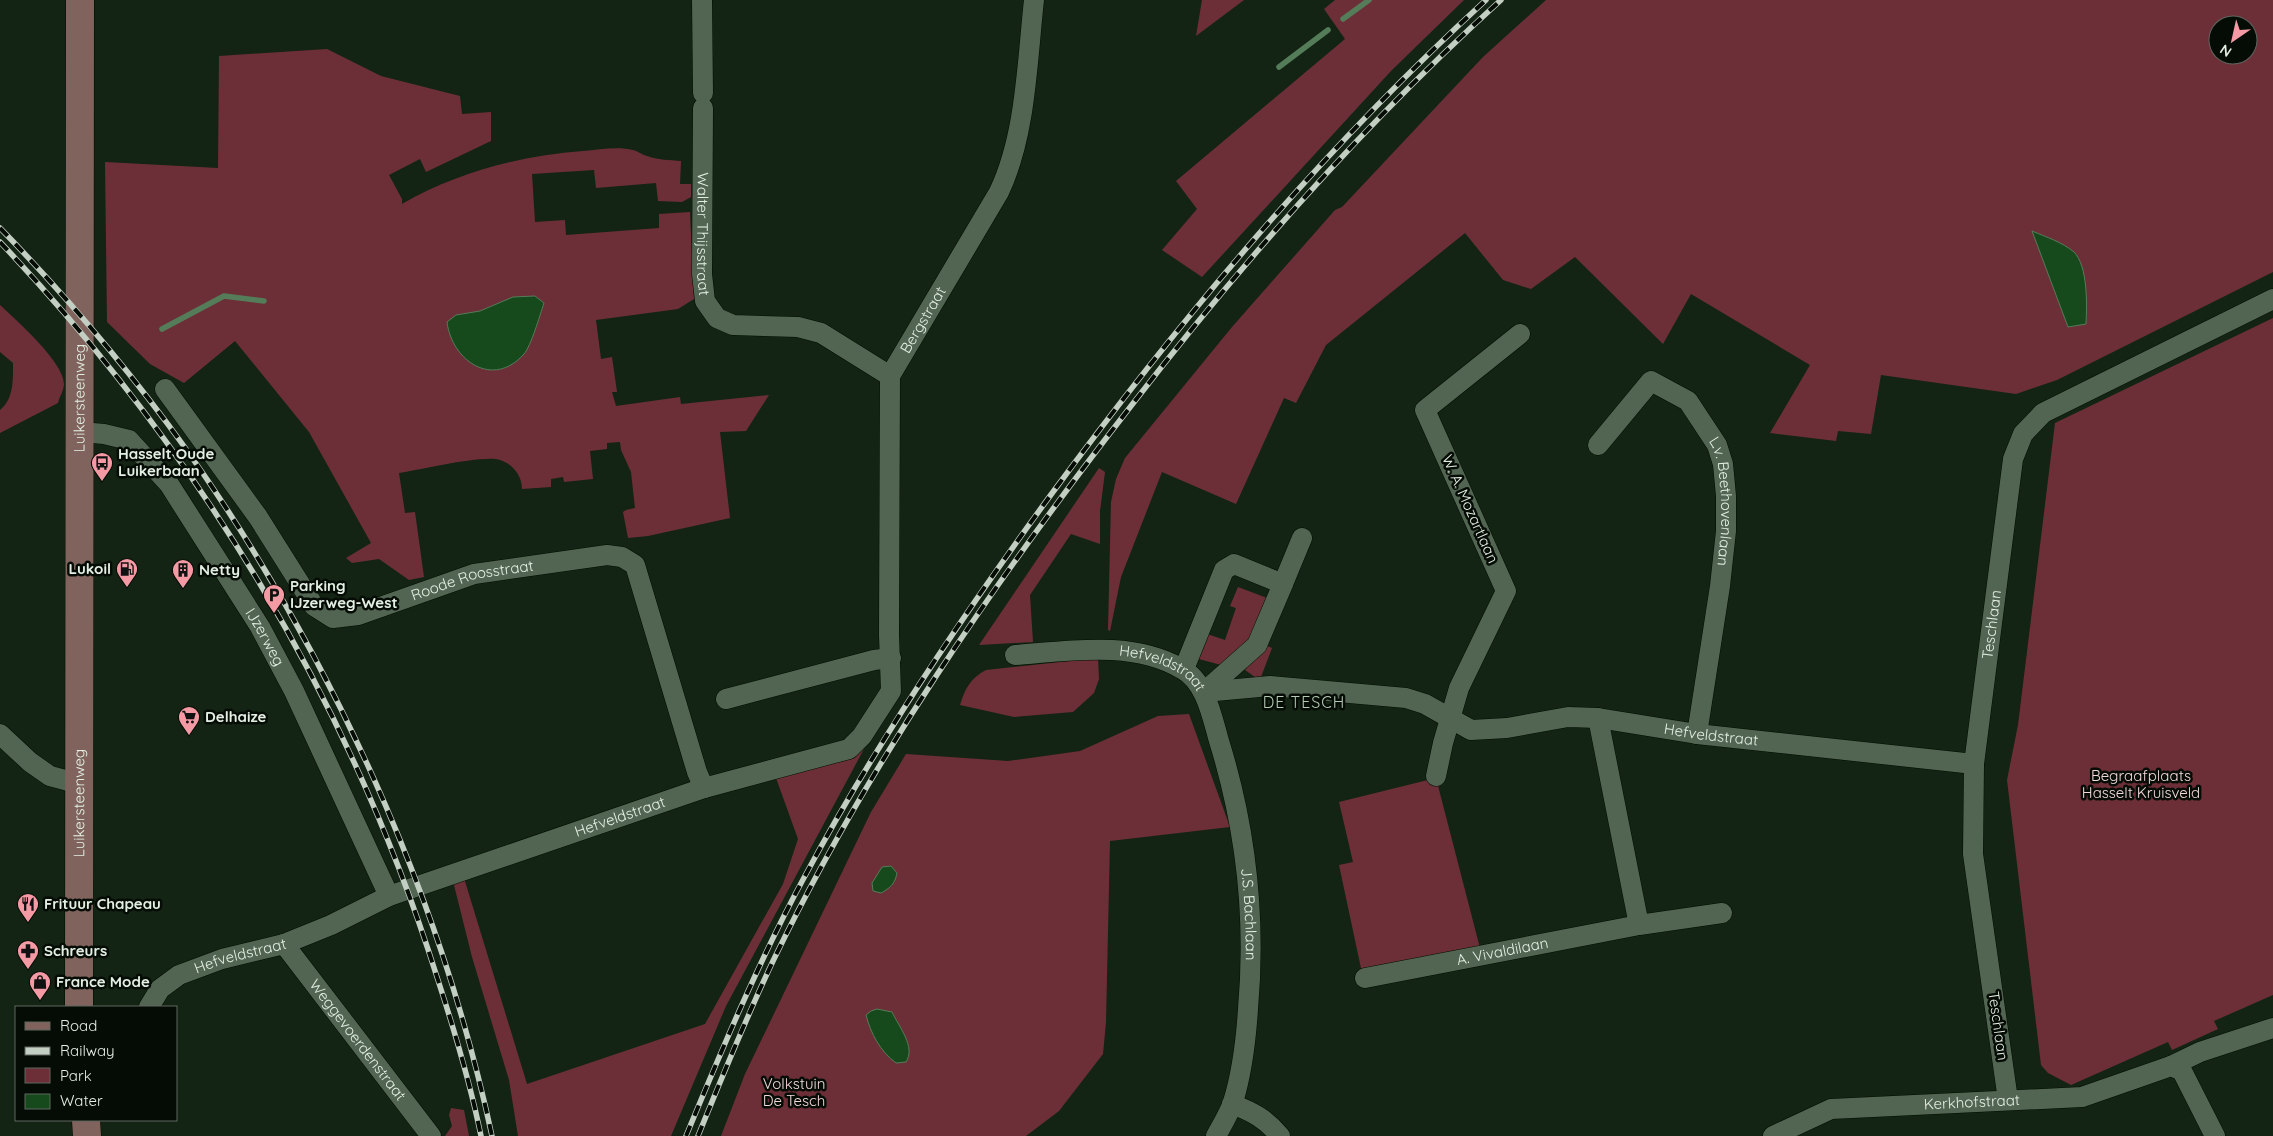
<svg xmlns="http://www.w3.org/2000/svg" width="2273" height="1136" font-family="Quicksand,sans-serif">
	<rect width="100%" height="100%" fill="#142414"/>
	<g fill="#6c2f38" fill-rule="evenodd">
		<path d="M1202 0H1244L1196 36Z"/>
		<path d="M1335 0H1464L1391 71 1202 277 1162 250 1197 209 1176 181 1345 39 1324 9Z"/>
		<path d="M1546 0H2273V272L2057 380 2016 394 1881 375 1871 434 1838 431 1836 441 1770 433 1810 365 1691 294 1663 344 1575 257 1531 289 1503 280 1465 233 1326 345 1296 403 1284 398 1236 504 1162 472 1121 577 1110 631 1108 630 1111 502 1116 479 1125 458 1232 327 1335 210 1342 207 1483 57ZM2218 25H2248V55H2218Z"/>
		<path d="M327 49 381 76 460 96 462 114 491 112V141L426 172 420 159 389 175 402 199V204C458 172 519 156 583 151 599 150 617 146 633 150 638 151 642 155 647 156 657 160 670 160 681 161L680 184H691V197L682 202 658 201 656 183 596 188 594 170 532 174 535 222 565 220 566 235 659 228V214L690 212 694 299 678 309 596 320 601 359 612 357 617 392H612L616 406 680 397 681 404 769 395 746 431 720 432 730 518 648 536 628 538 623 512 626 510 635 508 631 472 621 450 620 442 607 443V449L590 451 593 479 564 482 563 477 551 479V487L522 489C522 476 513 464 500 460 486 454 418 470 399 473L405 513 415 512 424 577 409 580 379 559 352 563 346 558 371 543 309 432 235 341 184 383 150 364 107 322 105 162 218 168 219 56Z"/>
		<path d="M0 305C16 320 64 362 64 384 64 390 59 398 58 403L0 433V410C14 399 13 379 13 363L0 352Z"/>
		<path d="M2273 318V995L2214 1021 2218 1029 2172 1050 2168 1042 2071 1085 2048 1073 2041 1065 2007 780 2018 725 2055 423Z"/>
		<path d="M1099 468 1105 472 1100 511V544L1071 534 1030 595 1033 642 979 645Z"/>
		<path d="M1238 587 1267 598 1249 642 1225 666 1195 658 1204 633 1225 640 1236 608 1230 606Z"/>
		<path d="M1265 645 1272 648 1261 677H1255L1245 670Z"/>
		<path d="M1098 658 1099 679 1094 693 1073 712 1014 717 960 705C965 688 971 678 986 670Z"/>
		<path d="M1189 714 1230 827 1110 841 1106 1022 1103 1054 1059 1111 1026 1136H721L745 1074 871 812 906 754 1008 761 1080 751 1158 716Z"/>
		<path d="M865 747 726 1006 671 1136H518L509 1080 472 957 453 881 464 878 527 1084 705 1024 783 884 798 839 776 778 840 759Z"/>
		<path d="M1436 778 1481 952 1362 973 1339 865 1353 862 1339 802Z"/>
		<path d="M451 1108 464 1110 469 1136H445L452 1126 449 1115Z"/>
	</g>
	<g fill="#164a1c" stroke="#547c58">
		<path d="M2032 231C2046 237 2062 242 2074 252 2088 266 2087 306 2086 324L2068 327Z"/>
		<path d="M535 296 544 303C540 315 531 346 524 354 493 389 452 361 447 322L456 315 480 311 513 297Z"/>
		<path d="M891 866 897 873C895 884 890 888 881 893L873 891 872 883 882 867Z"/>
		<path d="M877 1009 892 1012C899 1027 916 1047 906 1062L896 1063C880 1051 871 1034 866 1015L871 1011Z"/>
	</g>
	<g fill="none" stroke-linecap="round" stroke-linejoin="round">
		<g stroke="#547c58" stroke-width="5.5">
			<path d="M1343 19 1369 0"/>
			<path d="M1279 67 1328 30"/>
			<path d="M162 329 224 296 264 301"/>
		</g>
		<g stroke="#010d02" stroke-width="21">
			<g id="minor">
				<path d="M702 0 703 93"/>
				<path id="s1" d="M703 108 702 274 705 301 717 318 733 325 798 327 821 333 890 376"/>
				<path id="s2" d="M165 389 258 517 314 606 333 618 358 615 474 574 607 555 622 557 635 565 697 772 704 788"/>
				<path id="s3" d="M81 432 104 434 129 440 169 484 260 627 294 691 389 896"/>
				<path id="s4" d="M1598 445 1651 381 1688 401 1717 445 1723 464 1726 496V531L1720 586 1697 734"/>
				<path d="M1283 584 1302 538"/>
				<path id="s5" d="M1015 655C1070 651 1132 640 1182 669 1206 682 1212 717 1219 741 1246 828 1256 918 1248 1009 1246 1040 1242 1073 1233 1102 1229 1114 1222 1125 1216 1136"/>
				<path d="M1184 669 1224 570 1234 564 1283 584 1257 645 1204 692"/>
				<path id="s6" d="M1204 692 1270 686 1406 698 1425 704 1471 730 1507 728 1568 717 1598 718 1697 734 1974 764"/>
				<path d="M726 699 874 660 891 658"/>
				<path d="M1598 718 1639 925"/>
				<path d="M0 734 30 762 50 776 80 784"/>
				<path d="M1436 776 1443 743 1459 688 1506 591 1425 410 1520 334"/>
				<path id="s7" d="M284 944 431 1136"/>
				<path id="s8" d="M1365 978 1639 925 1722 913"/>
				<path id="s9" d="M149 1007 160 989 179 975 222 959 284 944 331 925 389 896 704 788 849 749 862 736 891 691 889 635 890 376 999 192C1026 135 1027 63 1034 0"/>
				<path d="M2171 1066 2200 1052 2273 1028"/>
				<path id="s10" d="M2008 1100 1973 854 1974 764 2013 459 2023 434 2043 413 2273 299"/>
				<path d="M1232 1104C1253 1112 1266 1119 1280 1136"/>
				<path id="s11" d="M1773 1136 1831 1109 2082 1097 2171 1066 2182 1071 2215 1136"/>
			</g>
		</g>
		<g stroke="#010d02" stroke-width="29">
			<g id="secondary">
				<path id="s12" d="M79 1007 80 0"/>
				<path d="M86 1120 87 1136"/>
			</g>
		</g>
		<use href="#minor" stroke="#526552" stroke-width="20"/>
		<use href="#secondary" stroke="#80635c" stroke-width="28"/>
		<g stroke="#c3cfc3" stroke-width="5.5">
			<g id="rail">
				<path d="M0 228C67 297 130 371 186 449 329 651 440 893 492 1136"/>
				<path d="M0 242C199 452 350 701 437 977 454 1029 470 1082 481 1136"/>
				<path d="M686 1136C723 1047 760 958 806 874 877 742 962 616 1050 496 1181 318 1323 149 1486 0"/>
				<path d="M698 1136C722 1077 746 1018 773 961 868 764 997 578 1131 406 1243 261 1365 123 1501 0"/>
			</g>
		</g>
		<use href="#rail" stroke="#050c05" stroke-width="4" stroke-dasharray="11" stroke-linecap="butt"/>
	</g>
	<defs>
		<g id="bus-pin" transform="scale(1.125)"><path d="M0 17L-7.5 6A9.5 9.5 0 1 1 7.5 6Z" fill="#f49aa4" stroke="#050c05"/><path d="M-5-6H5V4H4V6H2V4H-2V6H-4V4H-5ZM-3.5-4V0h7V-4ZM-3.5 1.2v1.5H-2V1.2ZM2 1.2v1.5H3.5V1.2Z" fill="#111"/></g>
		<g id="fuel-pin" transform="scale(1.125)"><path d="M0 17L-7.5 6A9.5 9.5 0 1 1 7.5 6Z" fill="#f49aa4" stroke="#050c05"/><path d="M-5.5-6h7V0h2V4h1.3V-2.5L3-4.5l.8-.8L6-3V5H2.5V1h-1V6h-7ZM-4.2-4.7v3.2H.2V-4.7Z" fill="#111"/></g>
		<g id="building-pin" transform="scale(1.125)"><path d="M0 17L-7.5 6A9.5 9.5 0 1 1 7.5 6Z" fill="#f49aa4" stroke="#050c05"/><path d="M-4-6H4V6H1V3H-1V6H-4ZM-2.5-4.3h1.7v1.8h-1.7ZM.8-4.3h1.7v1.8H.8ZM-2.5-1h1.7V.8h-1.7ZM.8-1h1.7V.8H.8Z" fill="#111"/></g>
		<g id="parking-pin" transform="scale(1.125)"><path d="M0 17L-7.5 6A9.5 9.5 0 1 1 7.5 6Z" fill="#f49aa4" stroke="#050c05"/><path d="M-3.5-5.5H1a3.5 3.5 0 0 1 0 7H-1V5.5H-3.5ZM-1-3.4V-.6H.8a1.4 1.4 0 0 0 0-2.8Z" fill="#111"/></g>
		<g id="supermarket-pin" transform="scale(1.125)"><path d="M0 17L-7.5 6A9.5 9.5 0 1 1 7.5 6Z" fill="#f49aa4" stroke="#050c05"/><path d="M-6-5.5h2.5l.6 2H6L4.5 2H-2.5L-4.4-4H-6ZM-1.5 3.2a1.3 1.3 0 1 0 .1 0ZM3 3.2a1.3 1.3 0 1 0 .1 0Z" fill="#111"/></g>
		<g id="restaurant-pin" transform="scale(1.125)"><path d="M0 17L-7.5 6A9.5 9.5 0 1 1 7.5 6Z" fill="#f49aa4" stroke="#050c05"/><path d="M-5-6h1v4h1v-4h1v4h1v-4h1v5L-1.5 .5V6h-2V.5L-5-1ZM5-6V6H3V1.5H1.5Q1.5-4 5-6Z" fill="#111"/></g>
		<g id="pharmacy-pin" transform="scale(1.125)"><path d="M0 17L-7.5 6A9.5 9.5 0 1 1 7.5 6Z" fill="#f49aa4" stroke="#050c05"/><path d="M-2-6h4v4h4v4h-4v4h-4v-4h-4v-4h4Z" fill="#111"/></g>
		<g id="shop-pin" transform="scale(1.125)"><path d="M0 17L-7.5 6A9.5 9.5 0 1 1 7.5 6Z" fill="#f49aa4" stroke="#050c05"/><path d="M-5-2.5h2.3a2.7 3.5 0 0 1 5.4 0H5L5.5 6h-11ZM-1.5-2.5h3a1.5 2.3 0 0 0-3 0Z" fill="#111"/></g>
	</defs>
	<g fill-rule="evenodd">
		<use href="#bus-pin" x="102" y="463"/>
		<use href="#fuel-pin" x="127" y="569"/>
		<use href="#building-pin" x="183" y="570"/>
		<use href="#parking-pin" x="274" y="595"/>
		<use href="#supermarket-pin" x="189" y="717"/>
		<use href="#restaurant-pin" x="28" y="904"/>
		<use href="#pharmacy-pin" x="28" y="951"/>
		<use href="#shop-pin" x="40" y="982"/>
	</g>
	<g text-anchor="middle" stroke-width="5" stroke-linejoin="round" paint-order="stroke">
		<g font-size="15" fill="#e4efe4" stroke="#050c05">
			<text dy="5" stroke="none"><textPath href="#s1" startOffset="126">Walter Thijsstraat</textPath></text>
			<text dy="5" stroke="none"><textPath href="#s9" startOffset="1205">Bergstraat</textPath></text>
			<text dy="5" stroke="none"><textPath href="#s12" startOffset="609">Luikersteenweg</textPath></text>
			<text dy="5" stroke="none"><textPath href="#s4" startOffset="235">L.v. Beethovenlaan</textPath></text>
			<text transform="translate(1470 509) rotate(66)" y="5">W. A. Mozartlaan</text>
			<text dy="5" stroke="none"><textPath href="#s2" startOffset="431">Roode Roosstraat</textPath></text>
			<text dy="5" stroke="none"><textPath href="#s10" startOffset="479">Teschlaan</textPath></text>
			<text dy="5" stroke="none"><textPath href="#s3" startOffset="289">IJzerweg</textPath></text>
			<text dy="5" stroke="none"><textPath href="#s5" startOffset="152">Hefveldstraat</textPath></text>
			<text dy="5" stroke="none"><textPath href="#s6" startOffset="518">Hefveldstraat</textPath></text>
			<text dy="5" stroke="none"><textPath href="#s12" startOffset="204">Luikersteenweg</textPath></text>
			<text dy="5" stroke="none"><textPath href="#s9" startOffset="514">Hefveldstraat</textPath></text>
			<text dy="5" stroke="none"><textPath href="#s5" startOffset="430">J.S. Bachlaan</textPath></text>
			<text dy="5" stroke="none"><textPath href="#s8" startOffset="140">A. Vivaldilaan</textPath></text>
			<text dy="5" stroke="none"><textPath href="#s9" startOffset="109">Hefveldstraat</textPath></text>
			<text transform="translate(1998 1026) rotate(82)" y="5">Teschlaan</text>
			<text dy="5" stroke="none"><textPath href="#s7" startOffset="121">Weggevoerdenstraat</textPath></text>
			<text dy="5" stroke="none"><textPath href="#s11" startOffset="205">Kerkhofstraat</textPath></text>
		</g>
		<g font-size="15" font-weight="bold" fill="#e4efe4" stroke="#050c05" text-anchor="start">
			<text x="118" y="459">Hasselt Oude<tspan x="118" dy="17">Luikerbaan</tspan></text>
			<text x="111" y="574" text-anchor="end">Lukoil</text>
			<text x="199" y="575">Netty</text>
			<text x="290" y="591">Parking<tspan x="290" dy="17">IJzerweg-West</tspan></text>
			<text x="205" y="722">Delhaize</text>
			<text x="44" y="909">Frituur Chapeau</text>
			<text x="44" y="956">Schreurs</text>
			<text x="56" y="987">France Mode</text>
		</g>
		<g font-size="15" fill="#f4d9db" stroke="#050c05">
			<text x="2141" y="781">Begraafplaats<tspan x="2141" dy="17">Hasselt Kruisveld</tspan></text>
			<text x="794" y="1089">Volkstuin<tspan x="794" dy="17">De Tesch</tspan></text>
		</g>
		<g font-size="16" letter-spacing="1" fill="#b6cbb6" stroke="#050c05">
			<text x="1304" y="708">DE TESCH</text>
		</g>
	</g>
	<rect x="15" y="1006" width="162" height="115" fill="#050c05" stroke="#5e675e"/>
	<rect x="25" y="1022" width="25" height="8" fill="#80635c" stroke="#5e675e"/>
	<text x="60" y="1031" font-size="15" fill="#e4efe4">Road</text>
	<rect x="25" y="1047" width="25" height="8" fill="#c3cfc3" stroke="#5e675e"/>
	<text x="60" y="1056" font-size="15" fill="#e4efe4">Railway</text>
	<rect x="25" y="1068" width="25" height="15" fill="#6c2f38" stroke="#5e675e"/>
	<text x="60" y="1081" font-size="15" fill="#e4efe4">Park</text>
	<rect x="25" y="1094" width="25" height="15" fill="#164a1c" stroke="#5e675e"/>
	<text x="60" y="1106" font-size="15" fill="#e4efe4">Water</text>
	<g transform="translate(2233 40) rotate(214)"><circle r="24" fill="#050c05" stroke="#5e675e"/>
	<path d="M0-4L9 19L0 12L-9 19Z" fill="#f49aa4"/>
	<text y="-8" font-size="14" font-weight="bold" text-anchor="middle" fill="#e4efe4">N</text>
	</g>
</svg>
